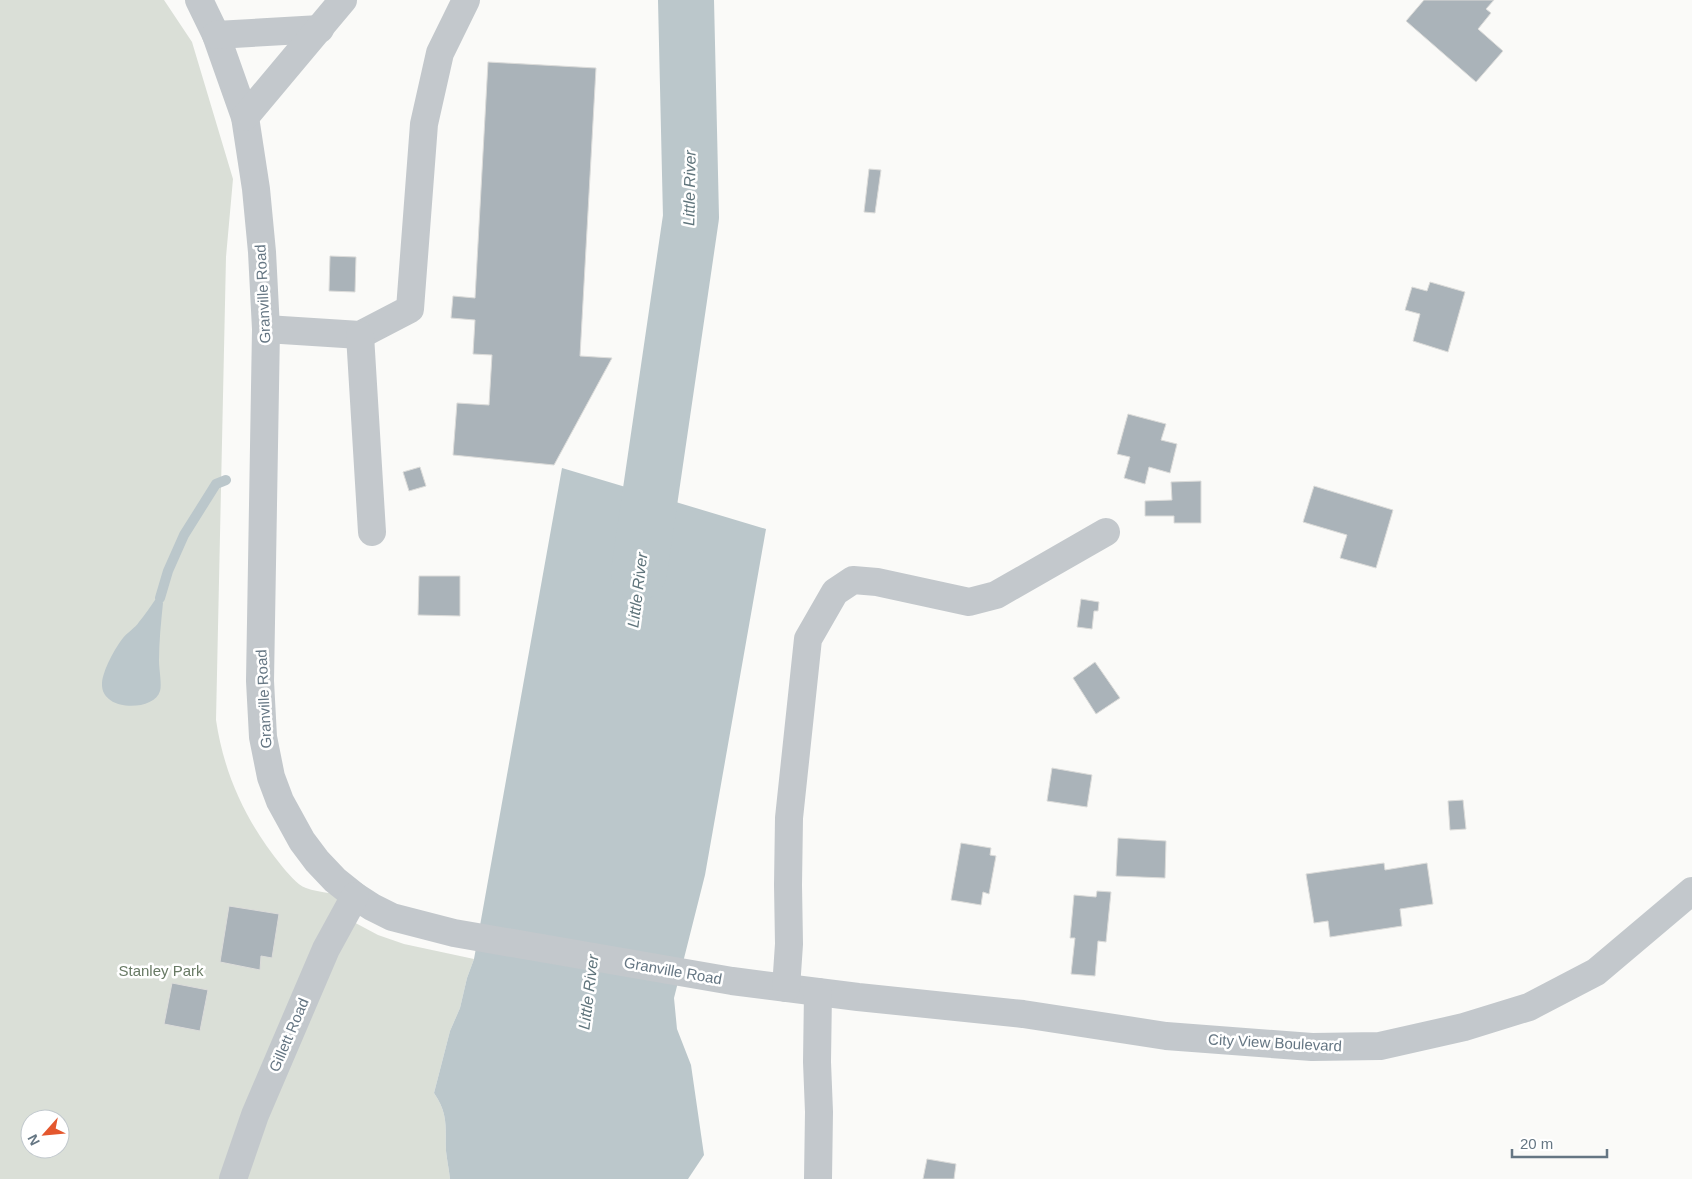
<svg xmlns="http://www.w3.org/2000/svg" width="1692" height="1179" font-family="Arial,sans-serif">
	<rect width="100%" height="100%" fill="#fafaf8"/>
	<path fill="#dadfd7" fill-rule="evenodd" d="M0 0H164L192 42 233 179 226 257 216 720C224 774 246 822 281 865 287 872 297 885 306 888 319 893 341 894 355 896L348 919 378 935 404 944 474 959 467 978 460 1008 450 1031 434 1093C449 1115 445 1128 446 1151 447 1160 449 1170 450 1179H0ZM30 1119H60V1149H30Z"/>
	<g fill="#bbc7cb">
		<path d="M562 468 766 529 705 875 674 998 677 1029 691 1065 704 1155 688 1179H450C449 1170 447 1160 446 1151 445 1128 449 1115 434 1093L450 1031 460 1008 467 978 474 959Z"/>
		<path d="M160 598 163 603C161 622 159 642 159 661 159 669 162 685 160 691 154 712 100 712 102 683 103 670 115 648 123 638 128 632 135 628 139 622 145 615 150 607 155 600Z"/>
	</g>
	<g fill="none" stroke-linecap="round" stroke-linejoin="round">
		<path stroke="#bbc7cb" stroke-width="10" d="M160 598 168 571 184 535 216 484 226 480"/>
		<path stroke="#bbc7cb" stroke-width="56" d="M639 572 691 217 686 0"/>
	</g>
	<g fill="#aab3b9" stroke="#dcdcda">
		<path d="M1424 0H1494L1486 9 1491 13 1478 29 1503 51 1476 82 1406 21Z"/>
		<path d="M488 62 596 68 580 356 612 358 554 465 453 455 457 403 489 405 492 355 473 354 475 320 451 318 453 296 475 298Z"/>
		<path d="M869 169 881 170 875 213 864 212Z"/>
		<path d="M330 256 356 257 355 292 329 291Z"/>
		<path d="M1430 282 1465 292 1448 352 1413 341 1420 314 1405 310 1412 287 1427 291Z"/>
		<path d="M1128 414 1166 424 1161 440 1177 444 1170 473 1149 467 1145 484 1124 478 1130 457 1117 454Z"/>
		<path d="M420 467 426 486 409 491 403 472Z"/>
		<path d="M1201 481V523H1174V516H1145V501L1172 500 1171 482Z"/>
		<path d="M1314 486 1393 510 1376 568 1340 558 1347 535 1303 522Z"/>
		<path d="M419 576H460V616L418 615Z"/>
		<path d="M1081 599 1099 602 1098 611H1094L1092 629 1077 627Z"/>
		<path d="M1095 662 1120 698 1096 714 1073 678Z"/>
		<path d="M1052 768 1092 775 1087 807 1047 801Z"/>
		<path d="M1463 800 1466 829 1450 830 1448 801Z"/>
		<path d="M1118 838 1166 841 1165 878 1116 876Z"/>
		<path d="M961 843 991 848 990 855 996 856 989 894 983 892 981 905 951 900Z"/>
		<path d="M1384 863 1385 870 1427 863 1433 904 1400 909 1402 926 1330 937 1328 921 1314 923 1306 874Z"/>
		<path d="M1097 891 1111 892 1106 942 1098 941 1095 976 1071 974 1075 938H1070L1074 895 1096 897Z"/>
		<path d="M229 906 279 914 272 958 261 956 260 970 220 962Z"/>
		<path d="M172 983 208 990 200 1031 164 1024Z"/>
		<path d="M927 1159 956 1164 954 1179H923Z"/>
	</g>
	<g fill="none" stroke-linecap="round" stroke-linejoin="round">
		<g stroke="#c3c8cc" stroke-width="28">
			<path d="M199 0 216 35 245 117 256 189 262 252 266 329 260 681 263 737 271 777 280 801 302 841 317 861 335 880 355 896 372 907 392 917 454 933 732 981 858 997 1023 1014 1166 1036 1312 1047 1380 1046 1464 1027 1529 1007 1596 972 1692 891"/>
			<path d="M216 35 320 29"/>
			<path d="M245 117 343 0"/>
			<path d="M266 329 360 335 410 309 424 124 440 53 466 0"/>
			<path d="M360 335 372 532"/>
			<path d="M786 988 789 944 788 885 789 818 808 639 835 592 853 580 877 582 969 602 996 595 1106 532"/>
			<path d="M233 1179 255 1115 326 949 355 896"/>
			<path d="M818 1179 819 1112 817 1062 818 992"/>
		</g>
	</g>
	<g text-anchor="middle" stroke-width="5" stroke-linejoin="round" paint-order="stroke">
		<g font-size="15" fill="#657683" stroke="#fff">
			<text transform="translate(263 294) rotate(-93)" y="5">Granville Road</text>
			<text transform="translate(264 699) rotate(-93)" y="5">Granville Road</text>
			<text transform="translate(673 971) rotate(10)" y="5">Granville Road</text>
			<text transform="translate(289 1035) rotate(-67)" y="5">Gillett Road</text>
			<text transform="translate(1275 1043) rotate(3)" y="5">City View Boulevard</text>
		</g>
		<g font-size="15" fill="#687a64" stroke="#fff">
			<text x="161" y="976">Stanley Park</text>
		</g>
		<g font-size="16" font-style="italic" fill="#60757c" stroke="#fff">
			<text transform="translate(689 188) rotate(-89)" y="6">Little River</text>
			<text transform="translate(637 590) rotate(-83)" y="6">Little River</text>
			<text transform="translate(588 992) rotate(-83)" y="6">Little River</text>
		</g>
	</g>
	<g transform="translate(45 1134) rotate(243)"><circle r="24" fill="#ffffff" stroke="#c1c8cd"/>
	<path d="M0-4L9 19L0 12L-9 19Z" fill="#e4572e"/>
	<text y="-8" font-size="14" font-weight="bold" text-anchor="middle" fill="#657683">N</text>
	</g>
	<path d="M1512 1149v8h95v-8" fill="none" stroke="#657683" stroke-width="2.5"/>
	<text x="1520" y="1149" font-size="15" fill="#657683" stroke="#ffffff" stroke-width="4" paint-order="stroke">20 m</text>
</svg>
